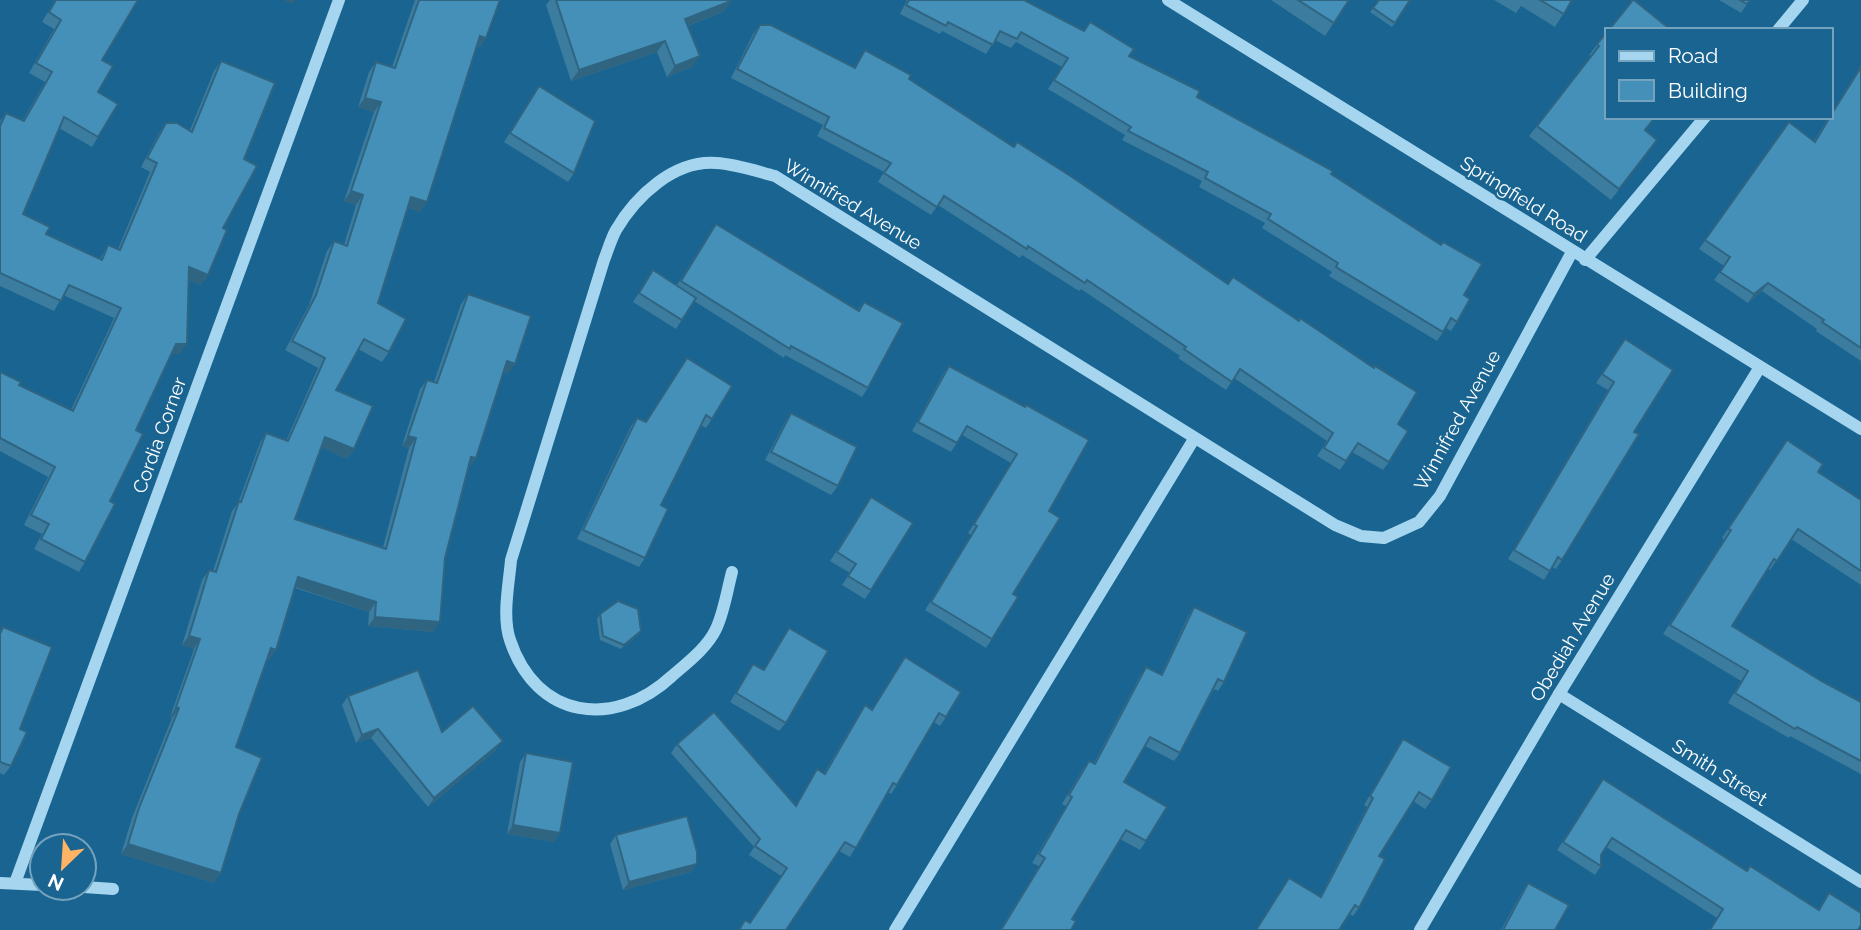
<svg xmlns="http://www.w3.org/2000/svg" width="1861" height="930" font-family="Raleway,sans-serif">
	<rect width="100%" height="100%" fill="#196490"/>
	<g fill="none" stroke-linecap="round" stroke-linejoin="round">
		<g stroke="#a6d6ef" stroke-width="12">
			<path d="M1168 0 1861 429"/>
			<path d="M1778 30 1803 0"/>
			<path d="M1585 260 1705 117"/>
			<path d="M732 572C727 591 724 612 716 629 707 648 687 663 672 676 614 730 536 719 510 640 502 616 509 584 511 560L604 260C608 250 611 239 616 230 636 196 674 160 716 163 736 164 756 171 775 176L1335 525 1361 536 1384 538 1419 522 1440 496 1572 252"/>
			<path d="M1559 694 1861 882"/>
			<path d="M0 883 42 885"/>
			<path d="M15 883 339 0"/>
			<path d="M84 887 113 889"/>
			<path d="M895 930 1194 439"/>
			<path d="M1420 930 1559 694 1760 367"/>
		</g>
	</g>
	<g fill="#3b7c9f">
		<path d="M55 0H138L102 60 98 92V137L92 147 59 128 23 214 46 234 100 259 108 245 118 249 150 172 141 167 159 133 166 123 190 130 214 71 221 61 244 159 208 275 201 285 189 280 180 354H172L136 430 110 501 85 562 79 572 34 549 42 534 24 525 48 477 0 451V372L19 385 71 410 114 318 63 295 54 311 0 286V121L6 113 23 120 45 82 29 73 54 29 42 22Z"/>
		<path d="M415 0H500L486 38 480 47 476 46 427 202 420 212 408 208 378 303 389 352 382 362 358 349 336 390 354 449 347 459 321 447 295 519 383 547 409 448 402 446 420 389 427 380 434 382 461 304 468 294 508 374 503 372 468 468 445 558 433 632 368 626 369 612 295 588 269 660 267 659 236 747 239 814 214 883 121 854 132 818 172 718 170 717 194 649 182 645 202 580 209 570 213 571 232 511 238 503 260 443 266 433 286 441 318 368 285 350 309 305 327 251 334 241 344 245 356 205 344 201 374 112 358 107 369 72 376 62 392 67Z"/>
		<path d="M550 0H730L731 1 723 12 688 26 692 67 667 77 657 52 571 81 546 5Z"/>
		<path d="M907 0H1024L1084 31 1090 22 1129 56 1197 97 1331 174 1464 295 1457 322 1451 331 1446 328 1437 341 1329 276 1332 272 1262 228 1265 223 1199 187 1202 181 1122 140 1125 135 1048 89 1062 67 1016 42 1011 48 995 40 986 54 942 31 940 34 900 14Z"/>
		<path d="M1271 0H1349L1325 36Z"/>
		<path d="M1379 0 1395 23 1392 27 1370 12Z"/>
		<path d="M1494 0H1572L1555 27 1521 6 1516 13Z"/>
		<path d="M1719 0H1750L1741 13Z"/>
		<path d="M760 25 854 68 865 50 909 79 1398 424 1389 462 1383 470 1352 452 1340 470 1317 456 1327 441 1234 378 1226 390 1178 358 1180 356 1081 289 1079 291 1022 255 1020 258 938 205 931 215 878 182 884 172 817 136 823 125 731 78 753 34Z"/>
		<path d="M1607 32V117H1656L1645 131 1657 140 1611 200 1529 136 1591 56 1589 55Z"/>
		<path d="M1861 65V361L1816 331 1817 329 1762 291 1748 303 1714 280 1724 266 1699 249 1789 122 1814 141 1829 117H1831V114Z"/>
		<path d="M539 86 574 173 568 182 504 142Z"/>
		<path d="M716 224 858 310 864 302 868 388 862 397 785 355 784 358 694 301 676 329 633 302 653 270 677 285Z"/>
		<path d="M1625 339 1634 432 1562 560 1556 569 1552 567 1544 580 1508 559 1608 390 1596 383Z"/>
		<path d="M687 358 712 419 706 428 701 425 661 505 645 558 639 567 577 539 631 426 637 418 646 422Z"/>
		<path d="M949 366 1025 407 1049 511 1013 594 992 639 986 648 925 610 971 535 968 533 1011 463 962 435 951 452 912 431 943 374Z"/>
		<path d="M791 413 838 486 831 495 765 460 785 422Z"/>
		<path d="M1787 440 1818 472 1861 500V585L1791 539 1770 570 1768 569 1732 626 1823 682 1861 702V774L1790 736 1789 738 1728 703 1741 681 1663 634 1724 540 1722 538Z"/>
		<path d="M871 497V590L865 599 842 585 850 573 830 561Z"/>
		<path d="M1194 607 1224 682 1218 691 1214 689 1180 753 1174 761 1145 746 1124 782 1146 841 1140 850 1120 839 1072 919 1071 930H1000L1039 866 1032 863 1066 806 1062 804 1083 769 1089 761 1094 763 1140 676 1146 667 1161 675 1188 616Z"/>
		<path d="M600 614 641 631 638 635 621 649 600 640 597 619Z"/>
		<path d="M3 627 20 729 11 766 4 775 0 773V631Z"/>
		<path d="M789 628 786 723 779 731 730 702 753 664 763 670Z"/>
		<path d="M905 657 946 717 940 726 934 722 897 785 891 794 888 792 850 857 839 851 750 923 781 876 749 855 754 847 671 753 677 744 796 805 817 769 824 773 859 714 865 705 872 709Z"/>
		<path d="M348 696 442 732 496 750 428 807 371 738 356 743 342 705Z"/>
		<path d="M1403 739 1432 800 1425 809 1413 801 1379 856 1359 908 1353 916 1320 897 1367 807 1364 805Z"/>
		<path d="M526 753 554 842 507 834 520 762Z"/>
		<path d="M1597 788 1747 871 1819 909 1829 893 1861 913 1717 918 1606 847 1601 855V866L1595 875 1557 850Z"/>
		<path d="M616 835 691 872 623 890 610 844Z"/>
		<path d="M1528 883 1555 930H1501L1522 892Z"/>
	</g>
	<g fill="#306582">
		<path d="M283 0H295L293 4Z"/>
		<path d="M731 1 723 12 677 30 685 19Z"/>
		<path d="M480 36 486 38 480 47 473 45Z"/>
		<path d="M665 41 657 52 571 81 579 70Z"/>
		<path d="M700 56 692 67 667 77 675 66Z"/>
		<path d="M365 98 381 102 374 112 358 107Z"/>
		<path d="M351 191 363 195 356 205 344 201Z"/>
		<path d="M411 197 427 202 420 212 405 207Z"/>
		<path d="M189 267 208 275 201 285 182 277Z"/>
		<path d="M1768 283 1762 291 1748 303 1754 294Z"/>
		<path d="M176 344H187L180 354H169Z"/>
		<path d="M507 361 515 364 508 374 500 371Z"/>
		<path d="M408 436 416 438 409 448 402 446Z"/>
		<path d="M325 437 354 449 347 459 318 446Z"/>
		<path d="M471 457 476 458 469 468Z"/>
		<path d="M298 577 376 602 369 612 292 586Z"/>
		<path d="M375 617 440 622 433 632 368 626Z"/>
		<path d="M641 631 638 635 621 649 624 645Z"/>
		<path d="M189 636 200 639 194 649 182 645Z"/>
		<path d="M271 648 276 650 269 660 264 658Z"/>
		<path d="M176 707 179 708 172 718 170 717Z"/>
		<path d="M378 729 371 738 356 743 362 735Z"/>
		<path d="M503 741 496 750 428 807 434 798Z"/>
		<path d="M513 825 560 833 554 842 507 834Z"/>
		<path d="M128 844 221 873 214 883 121 854Z"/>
		<path d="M697 864 691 872 623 890 629 882Z"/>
	</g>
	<g fill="#4590b9" stroke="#306582" stroke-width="2">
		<path d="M56 0H138L102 60 113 66 98 92 118 104 98 137 64 117 23 214 50 227 46 234 102 260 108 245 120 250 157 163 147 158 166 123H177L192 132 221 61 275 83 244 159 257 166 223 228 227 230 208 275 189 267 187 344H176L136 430 143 434 110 501 115 504 85 562 41 539 49 524 31 515 55 467 0 438V372L21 382 19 385 73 411 121 308 69 285 61 301 0 273V126L6 113 24 121 52 72 36 63 61 20 49 12Z"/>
		<path d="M419 0H500L486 38 480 36 427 202 411 197 378 303 406 319 389 352 364 339 336 390 373 406 354 449 325 437 295 519 386 549 416 438 408 436 427 380 437 383 468 294 531 316 515 364 507 361 476 458 471 457 445 558 440 622 375 617 376 602 298 577 276 650 271 648 236 747 262 758 239 814 221 873 128 844 139 808 179 708 176 707 200 639 189 636 209 570 216 572 239 501 241 502 266 433 288 441 325 358 292 341 316 295 334 241 347 246 363 195 351 191 381 102 365 98 376 62 395 68Z"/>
		<path d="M556 0H730L731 1 685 19 700 56 675 66 665 41 579 70Z"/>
		<path d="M909 0H1024L1084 31 1090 22 1134 49 1129 56 1200 91 1197 97 1333 171 1331 174 1441 245 1443 242 1482 264 1464 295 1470 299 1457 322 1451 318 1443 332 1336 267 1338 263 1268 219 1271 214 1205 178 1208 172 1128 131 1131 127 1054 80 1068 58 1021 32 1017 39 1000 31 993 45 948 22 946 26 906 5Z"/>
		<path d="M1298 0H1349L1334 23Z"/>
		<path d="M1379 0H1410L1395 23 1373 8Z"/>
		<path d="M1540 0H1572L1564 14Z"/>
		<path d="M1633 0H1634L1671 30H1609Z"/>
		<path d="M1740 0H1750L1747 4Z"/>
		<path d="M760 25H771L855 68 865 50 911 75 909 79 1014 147 1017 142 1072 177 1228 284 1233 277 1299 321 1300 318 1374 368 1375 366 1417 392 1398 424 1408 431 1389 462 1358 443 1346 461 1324 448 1333 433 1240 369 1232 382 1184 349 1186 347 1087 280 1085 283 1028 246 1027 249 944 196 937 207 884 173 891 163 824 128 829 117 737 69Z"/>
		<path d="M1607 32V117H1655L1645 130 1657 140 1619 189 1537 126 1599 46 1597 44Z"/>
		<path d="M1861 67V348L1822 322 1824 320 1768 283 1754 294 1720 272 1730 257 1705 240 1789 122 1815 142 1830 117H1831V115Z"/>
		<path d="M539 86 595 121 574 173 510 133Z"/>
		<path d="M716 224 859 311 864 302 903 323 868 388 791 346 790 349 681 281Z"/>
		<path d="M653 270 696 298 682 320 639 293Z"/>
		<path d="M1625 339 1673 370 1634 432 1639 434 1562 560 1558 557 1550 571 1514 550 1614 382 1602 374Z"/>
		<path d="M687 358 732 386 712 419 706 415 661 505 668 509 645 558 583 530 637 418 646 422Z"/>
		<path d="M949 366 1025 407 1026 405 1089 440 1049 511 1060 518 1013 594 1018 597 992 639 931 602 977 526 974 524 1017 454 967 426 957 443 918 422Z"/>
		<path d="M791 413 857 447 838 486 771 452Z"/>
		<path d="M1787 440 1823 464 1818 472 1861 500V571L1798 529 1777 561 1774 559 1732 626 1823 682 1861 702V761L1797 727 1795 729 1735 693 1748 671 1670 625 1731 530 1728 529Z"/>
		<path d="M871 497 913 523 871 590 848 576 856 564 837 552Z"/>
		<path d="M618 601 638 609 641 631 624 645 603 636 600 614Z"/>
		<path d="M1194 607 1247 632 1224 682 1218 679 1180 753 1150 737 1124 782 1167 807 1146 841 1126 830 1072 919 1076 921 1071 930H1001L1045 858 1039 854 1072 797 1069 795 1089 761 1095 764 1146 667 1162 675Z"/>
		<path d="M3 627 52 647 20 729 27 732 11 766 0 762V634Z"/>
		<path d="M789 628 828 651 786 723 736 693 753 664 764 670Z"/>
		<path d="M905 657 961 692 946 717 939 713 897 785 893 783 856 848 845 842 786 930H739L745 920 750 923 787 868 755 846 760 839 677 744 714 712 796 806 817 769 825 774 865 705 872 710Z"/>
		<path d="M418 670 442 732 473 706 503 741 434 798 378 729 362 735 348 696Z"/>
		<path d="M1403 739 1451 767 1432 800 1419 792 1379 856 1385 859 1359 908 1355 905 1339 930H1256L1289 878 1321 897 1373 798 1370 796Z"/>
		<path d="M526 753 573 762 560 833 513 825Z"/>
		<path d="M1603 779 1747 871 1750 866 1819 910 1829 893 1861 913V925L1858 930H1710L1723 909 1612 838 1601 855V866L1563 842Z"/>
		<path d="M687 816 697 852V864L629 882 616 835Z"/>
		<path d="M1528 883 1569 905 1555 930H1503Z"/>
	</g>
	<g text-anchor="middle" stroke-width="5" stroke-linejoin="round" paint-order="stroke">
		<g font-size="19" fill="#fff" stroke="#196490">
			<text transform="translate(1524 199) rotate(32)" y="7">Springfield Road</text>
			<text transform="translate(853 204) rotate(31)" y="7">Winnifred Avenue</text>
			<text transform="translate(1457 420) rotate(-61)" y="7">Winnifred Avenue</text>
			<text transform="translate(159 435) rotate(-70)" y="7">Cordia Corner</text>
			<text transform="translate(1572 637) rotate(-59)" y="7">Obediah Avenue</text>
			<text transform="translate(1720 772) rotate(32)" y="7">Smith Street</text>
		</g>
	</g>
	<rect x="1605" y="28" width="228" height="91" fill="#196490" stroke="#75a2bc" stroke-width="2"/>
	<rect x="1619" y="51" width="35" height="10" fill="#a6d6ef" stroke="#75a2bc" stroke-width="2"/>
	<text x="1668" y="63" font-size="21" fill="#ffffff">Road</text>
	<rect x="1619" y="80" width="35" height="21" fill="#4590b9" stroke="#75a2bc" stroke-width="2"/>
	<text x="1668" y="98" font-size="21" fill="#ffffff">Building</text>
	<g transform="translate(63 867) rotate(205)"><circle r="33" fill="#196490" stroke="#75a2bc" stroke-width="2"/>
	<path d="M0-5L12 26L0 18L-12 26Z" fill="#ffb364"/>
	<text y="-10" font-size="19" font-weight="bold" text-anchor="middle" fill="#ffffff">N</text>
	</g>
</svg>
